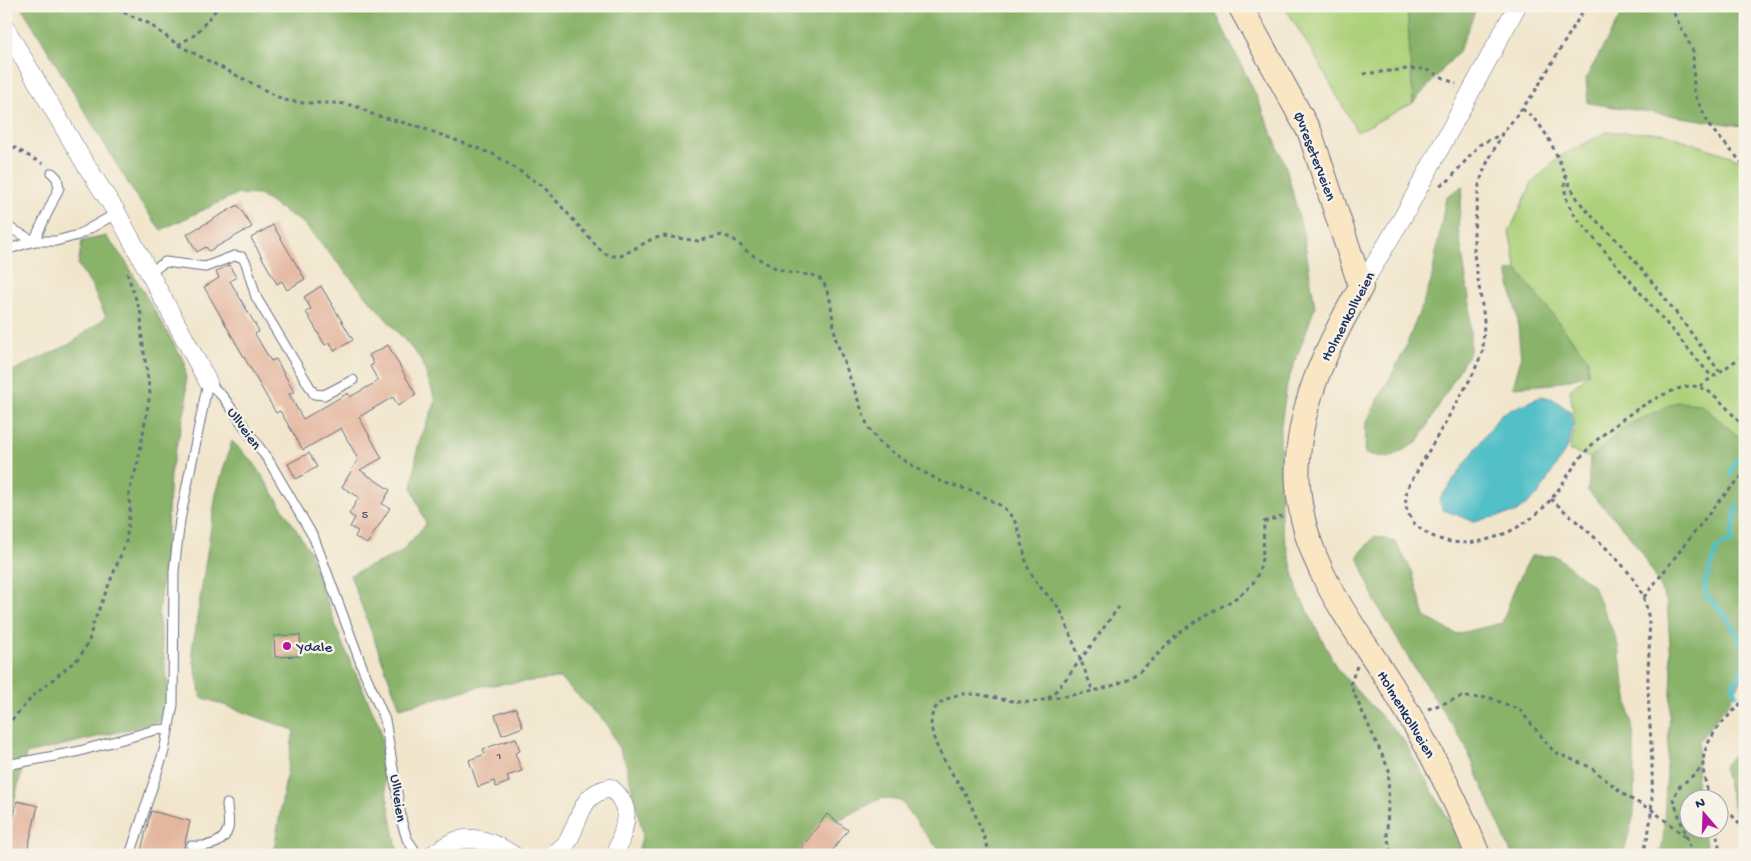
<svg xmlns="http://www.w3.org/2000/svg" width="1751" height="861" font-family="'Gochi Hand',sans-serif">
	<rect width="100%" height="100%" fill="#f7f3e8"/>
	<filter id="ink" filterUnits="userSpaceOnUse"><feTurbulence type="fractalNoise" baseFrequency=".02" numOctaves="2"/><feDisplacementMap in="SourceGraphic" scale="10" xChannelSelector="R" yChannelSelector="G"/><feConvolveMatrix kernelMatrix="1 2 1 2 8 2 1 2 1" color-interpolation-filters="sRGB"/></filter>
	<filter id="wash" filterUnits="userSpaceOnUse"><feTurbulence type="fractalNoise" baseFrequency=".0096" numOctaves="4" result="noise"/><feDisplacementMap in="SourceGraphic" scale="20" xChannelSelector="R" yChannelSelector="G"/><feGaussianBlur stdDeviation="1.12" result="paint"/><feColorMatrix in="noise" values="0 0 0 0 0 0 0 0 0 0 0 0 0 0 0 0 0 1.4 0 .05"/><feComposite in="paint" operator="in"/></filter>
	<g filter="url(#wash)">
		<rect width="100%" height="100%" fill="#f1e5cb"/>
		<g fill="#add17a" stroke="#64806c">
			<path d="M1284 6H1407L1413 103 1357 132 1315 56Z"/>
			<path d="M1607 132 1663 133 1745 161V442L1700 404 1627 425 1590 458 1569 450 1575 427 1570 390 1588 374V359L1517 270 1509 232 1532 183 1559 157Z"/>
		</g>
		<g fill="#8ab36a" stroke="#527164">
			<path d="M21 6H1212L1256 95 1286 167 1304 237 1315 307 1287 384 1280 432 1281 523 1298 592 1337 669 1402 738 1450 822 1462 855H945L931 841 901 801 882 798 838 820 826 839 825 855H637L643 834 625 761 607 724 560 678 482 686 400 708 350 575 400 553 426 524 412 488 418 445 436 401 420 358 303 223 259 195 237 194 161 230 137 198Z"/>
			<path d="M1407 6H1477L1459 51 1413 103Z"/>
			<path d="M1626 6H1745V129L1741 126 1588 103 1586 78Z"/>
			<path d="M1463 186 1458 227 1470 304V351L1418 442 1389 458 1365 454 1366 423 1404 351 1431 282 1446 197Z"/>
			<path d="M106 236 126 262 185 363 187 401 170 474 166 547 158 615 170 700 159 722 26 754 6 834V374L70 344 106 317 91 285 78 265 82 241Z"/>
			<path d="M1517 270 1588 359V374L1552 384 1513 387 1521 359 1517 316 1507 271Z"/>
			<path d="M1677 402 1700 404 1745 442V674L1729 702 1699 741 1696 789 1698 798H1688V828L1703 829 1708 855H1660L1663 842 1672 674 1667 602 1642 552 1617 521 1588 491 1590 458 1627 425Z"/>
			<path d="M232 441 254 463 309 550 342 643 380 727 386 790 398 855H273L294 730 201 697 192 651 216 494Z"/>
			<path d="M1375 536 1395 542 1412 571 1425 617 1456 634 1502 623 1516 585 1531 556H1556L1593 586 1617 641 1634 737V814L1623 855H1512L1464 743 1415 669 1375 601 1358 556Z"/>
			<path d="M1745 740V852L1723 767Z"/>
		</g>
		<path fill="#52c0c7" stroke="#367892" d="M1542 396 1553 399 1571 412 1573 426 1568 446 1538 495 1515 513 1473 521 1443 510 1439 500 1501 414Z"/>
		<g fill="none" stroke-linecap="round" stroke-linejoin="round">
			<g stroke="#52c0c7" stroke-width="5">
				<path d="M1731 475 1734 463 1743 454"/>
				<path d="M1737 506 1731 542 1718 547 1705 583 1706 596C1725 613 1737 629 1745 654"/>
				<path d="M1736 694 1733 684 1740 674 1745 659"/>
			</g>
		</g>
		<g id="blocks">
			<g fill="#e4b69e">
				<path d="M238 205 252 227 209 251 206 247 197 252 187 234Z"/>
				<path d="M273 225 305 279 287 290 282 281 277 284 251 238Z"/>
				<path d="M229 265 236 277 230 281 259 331 255 334 271 361 276 359 294 392 289 394 303 419 348 393 350 397 378 381 370 366 374 364 369 355 388 345 416 395 398 406 393 397 359 417 382 458 360 470 390 490 382 504 390 508 367 544 355 537 358 531 350 527 355 518 349 514 359 497 342 487 358 459 341 428 303 450 280 411 276 413 204 287 219 278 216 272Z"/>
				<path d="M321 286 353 340 334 351 330 342 325 345 306 312 311 309 304 297Z"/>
				<path d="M309 453 317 467 296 479 288 464Z"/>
				<path d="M300 635 301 656 275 657 274 636Z"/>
				<path d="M516 708 523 727 502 735 495 715Z"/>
				<path d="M516 738 520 751 515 753 522 771 507 776 509 782 496 787 494 781 478 787 469 760 485 754 483 749Z"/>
				<path d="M17 801 38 806 26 855H6Z"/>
				<path d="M151 811 190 821 182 855H140Z"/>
				<path d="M827 814 848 830 829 855H796Z"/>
			</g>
		</g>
	</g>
	<g filter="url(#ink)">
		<use href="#blocks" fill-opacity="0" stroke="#666f84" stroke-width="1"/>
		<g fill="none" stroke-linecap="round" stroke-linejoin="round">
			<g stroke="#666f84" stroke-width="11">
				<g id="service">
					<path d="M6 226 34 241"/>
					<path d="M34 241 59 188 57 178 52 173"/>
					<path d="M6 250 34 241H56L78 235 117 213"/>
					<path d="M149 273 165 262 205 267 234 256 242 257 246 263 256 297 314 394 324 395 353 380"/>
					<path d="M208 382 224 398 269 461 314 538 363 669 385 720 402 823 407 839 418 855"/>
					<path d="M6 765 76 752 155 730 168 729"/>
					<path d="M191 846C205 847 223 845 228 829 230 822 227 811 227 804"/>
					<path d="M130 855 164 751 173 705 174 571 180 520 208 382"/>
				</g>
			</g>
			<g stroke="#666f84" stroke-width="19">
				<g id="minor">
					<path d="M6 29 84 162 117 213 208 382"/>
					<path d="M1361 287 1404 215 1517 6"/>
					<path d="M432 855C439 851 445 845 453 842 473 834 495 843 513 855"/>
					<path d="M553 855C558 851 565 846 568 841 581 818 580 793 611 788 636 810 623 827 616 855"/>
				</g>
			</g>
			<g stroke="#666f84" stroke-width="26">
				<path id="secondary" d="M1240 6 1310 133 1361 287C1326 347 1293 415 1298 486 1303 564 1352 623 1392 686 1425 740 1455 796 1478 855"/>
			</g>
			<g stroke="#666f84" stroke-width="3" stroke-dasharray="4 4" stroke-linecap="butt">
				<path d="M109 6 148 23 178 45 196 34 219 6"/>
				<path d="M1586 6 1534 93 1502 134 1485 167 1479 185 1474 230V254L1484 318 1483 351 1472 376 1408 487C1402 503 1408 521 1422 530 1462 559 1523 534 1551 499 1564 484 1573 465 1587 450 1608 427 1654 394 1685 387 1710 380 1729 413 1745 428"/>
				<path d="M1670 6 1693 51 1694 93 1710 127 1743 164"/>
				<path d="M178 45 284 100 303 103H338L356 106 374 115 420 127 493 154 543 186 603 253 613 256H621L652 239 664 236 698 241 722 235 733 239 749 253 773 267 788 272 817 276 824 283 830 300 836 340 868 427 881 444 916 468 942 482 978 493 1003 507 1014 519 1021 538 1027 566 1036 582 1060 609 1093 691"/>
				<path d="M1363 74 1407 69H1425L1456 84"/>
				<path d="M1522 109C1555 131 1558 170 1579 201 1589 216 1609 231 1621 245 1656 285 1688 328 1719 371"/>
				<path d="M6 143 43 164"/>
				<path d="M1745 155 1743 164 1745 171"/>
				<path d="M1566 174C1563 193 1566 202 1576 217L1712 377"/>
				<path d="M1440 185 1449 180 1479 145 1502 134"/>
				<path d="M1700 386 1745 354"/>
				<path d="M1551 499C1579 525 1631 563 1644 599 1654 627 1647 656 1648 685 1649 733 1660 812 1642 855"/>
				<path d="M1644 597 1718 502 1745 473"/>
				<path d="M1357 666 1350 685 1389 770 1387 834 1391 855"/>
				<path d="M1048 699C1079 693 1116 691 1141 670 1158 656 1171 638 1189 626 1207 612 1237 602 1252 584 1265 568 1263 541 1264 522L1282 516"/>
				<path d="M1428 709 1461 697 1490 698 1520 710 1554 752 1590 767 1627 797 1652 810 1686 837"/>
				<path d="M6 726 34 695 80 657 89 641 93 624 126 542 130 509 129 492 138 462 150 394 142 338 141 314 127 273 128 269"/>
				<path d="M1709 798C1707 788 1704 778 1703 768 1701 739 1728 717 1745 699"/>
				<path d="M1718 807 1731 814 1745 831"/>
				<path d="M1715 828 1721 855"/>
				<path d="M991 855C983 835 976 814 966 795 953 773 909 719 945 700 953 696 962 693 971 694 995 695 1021 708 1046 699 1058 695 1106 623 1119 607"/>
				<path d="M1693 855 1673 799 1679 787 1703 767"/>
			</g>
			<use href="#service" stroke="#fff" stroke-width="9"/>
			<use href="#minor" stroke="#fff" stroke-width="18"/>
			<use href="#secondary" stroke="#fbe6c4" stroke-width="24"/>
		</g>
	</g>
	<circle fill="#b5179e" stroke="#f7f3e8" stroke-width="2" cx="287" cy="646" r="5"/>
	<g text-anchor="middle" stroke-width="5" stroke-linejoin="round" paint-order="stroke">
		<g font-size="12" fill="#4d516e">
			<text x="365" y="518">5</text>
			<text x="499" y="759">1</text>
		</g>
		<g font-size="15" fill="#1b2f5e" stroke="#f7f3e8">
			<text transform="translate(1316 156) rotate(69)" y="5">Øvreseterveien</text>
			<text transform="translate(1347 316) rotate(-62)" y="5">Holmenkollveien</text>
			<text transform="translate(245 428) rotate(54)" y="5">Ullveien</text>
			<text transform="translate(1407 714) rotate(59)" y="5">Holmenkollveien</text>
			<text transform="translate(399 798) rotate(82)" y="5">Ullveien</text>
		</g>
		<g font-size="15" fill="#1b2f5e" stroke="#f7f3e8" text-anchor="start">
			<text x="297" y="651">Ydale</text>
		</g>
	</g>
	<rect width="1751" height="861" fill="none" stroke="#f7f3e8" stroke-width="25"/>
	<g transform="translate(1704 814) rotate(341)"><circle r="24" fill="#f7f3e8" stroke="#9fa5b1"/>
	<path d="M0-4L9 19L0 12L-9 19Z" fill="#b5179e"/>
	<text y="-8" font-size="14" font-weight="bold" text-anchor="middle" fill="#1b2f5e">N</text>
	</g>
</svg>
